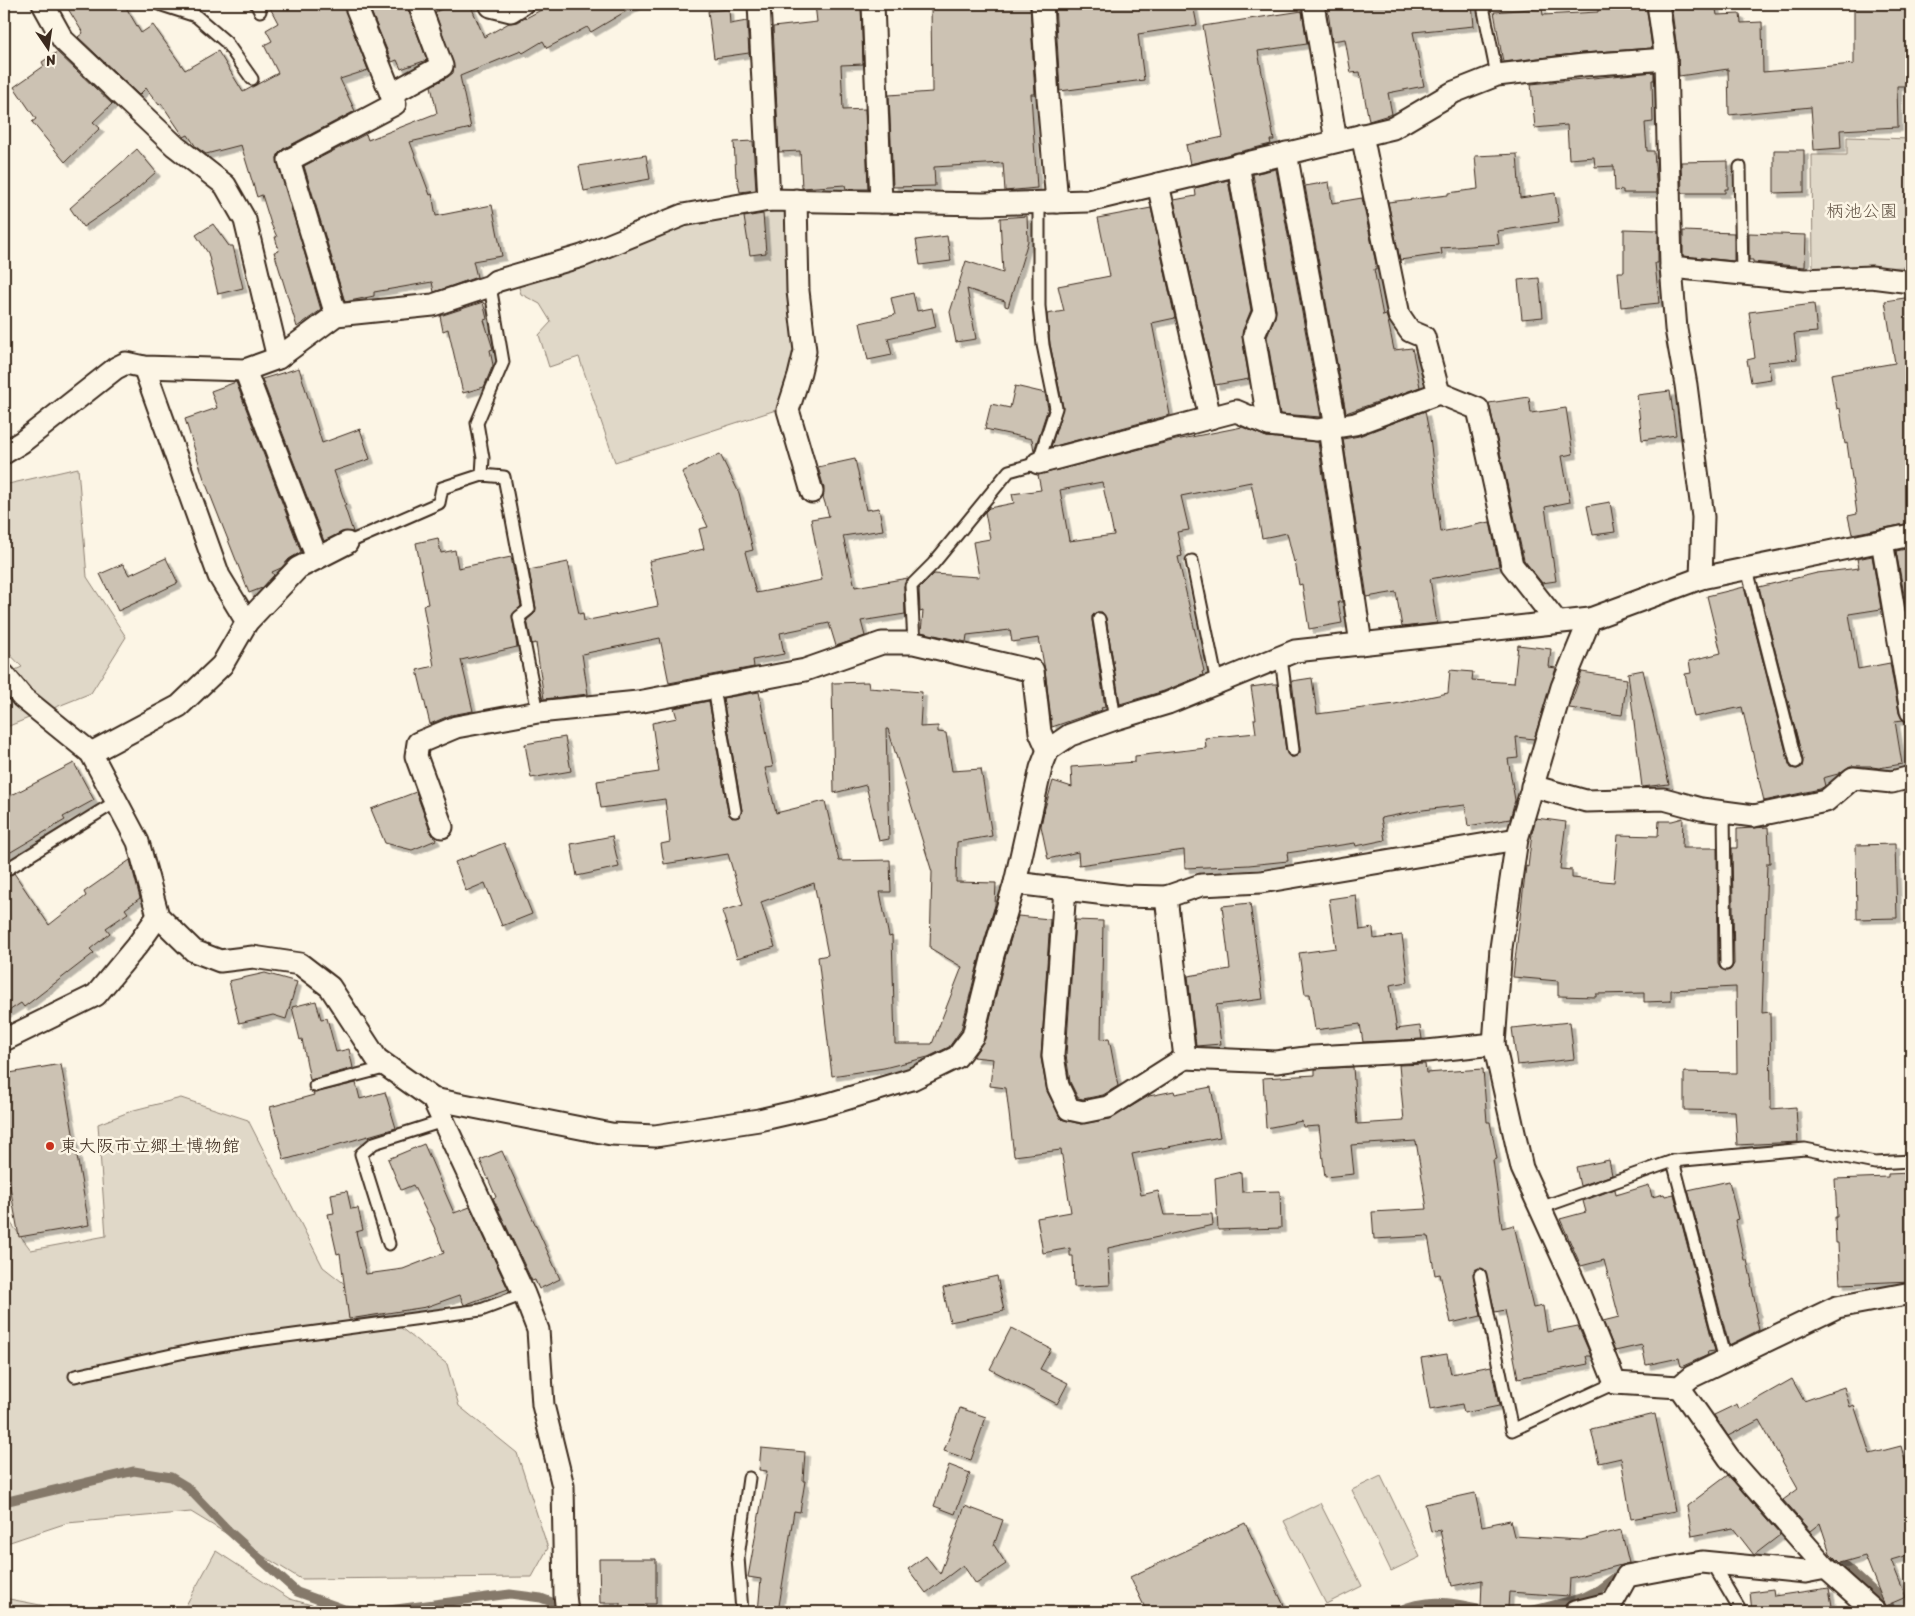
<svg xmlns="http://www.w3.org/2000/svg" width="1915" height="1616" font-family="Sriracha,'Klee One',sans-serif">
	<defs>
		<filter id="shadow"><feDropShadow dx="4.5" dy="4.5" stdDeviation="0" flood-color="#0004"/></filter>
	</defs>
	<rect width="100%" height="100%" fill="#fcf5e5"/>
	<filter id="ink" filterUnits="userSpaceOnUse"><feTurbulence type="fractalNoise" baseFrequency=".02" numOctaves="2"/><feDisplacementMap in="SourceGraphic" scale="10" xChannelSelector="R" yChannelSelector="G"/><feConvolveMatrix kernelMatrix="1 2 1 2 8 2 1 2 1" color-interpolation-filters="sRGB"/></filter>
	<g filter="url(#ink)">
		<g fill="#e0d8c8" stroke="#8e8173">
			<path d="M1847 137 1911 139V267L1813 269 1812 155H1847Z"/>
			<path d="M789 205 799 354 779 409 615 462 579 357 549 367 539 335 551 322 540 304 521 294 517 281 649 241 686 223Z"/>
			<path d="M78 468 87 577 126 637 91 693 4 728V675L22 667 4 648V485Z"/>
			<path d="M181 1098 248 1120 323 1267 447 1364 459 1406 517 1453 548 1548 532 1577 301 1579 191 1512 67 1523 4 1544V1214L31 1250 106 1236 98 1124 134 1110Z"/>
			<path d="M1381 1476 1420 1557 1391 1571 1352 1490Z"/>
			<path d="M1320 1503 1362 1586 1326 1604 1284 1521Z"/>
			<path d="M216 1551 290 1599 337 1612H186L185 1607Z"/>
			<path d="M4 1598 66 1610 71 1612H4Z"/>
		</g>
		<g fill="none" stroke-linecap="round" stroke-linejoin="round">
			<g stroke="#85796b" stroke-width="9">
				<path d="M4 1502 134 1471 171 1477 186 1486 228 1530 297 1592 344 1609 369 1612"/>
				<path d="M1824 1562 1840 1561 1890 1606"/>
				<path d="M374 1612 510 1594 541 1598 578 1612"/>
				<path d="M1395 1612C1432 1595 1457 1604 1495 1612"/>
				<path d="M1526 1612 1584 1597 1598 1590 1623 1571"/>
			</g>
		</g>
		<g fill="#ccc2b3" stroke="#3b2a1e" fill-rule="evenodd" filter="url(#shadow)">
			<path d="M65 4H124L141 33 153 25 185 70 218 51 243 92 278 73 264 45 272 41 266 30 278 23 268 4H343L368 70 340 79 355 111 283 149 279 153 277 158 321 310 297 327 274 252 279 251 275 237H277L271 224 262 195 257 197 241 145 206 154 196 147 188 135 184 137 161 103 159 105 146 88 139 95 78 37 83 33Z"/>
			<path d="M383 4H406L427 60 401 69 397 60 392 62 370 9Z"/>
			<path d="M454 4H470L484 37 509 23 517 22 525 17 526 18 552 4H638L591 32 587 27 547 48 543 41 523 53 521 51 460 76 471 128 410 142 430 195 432 194 436 216 492 205 502 256 473 261 477 277 434 292 432 282 374 292V296L345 302 304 166 366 134 368 140 437 113 431 86 448 77 453 73 454 67 435 12Z"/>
			<path d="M815 4H861L863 64 841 65 843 110 865 109 868 189H846L845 185 802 188 800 151 779 152 773 27 817 22Z"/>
			<path d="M931 4H1030L1035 94H1031L1037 188 1005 191 1003 163 934 167 935 186 893 187 889 95 932 92Z"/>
			<path d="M1055 4H1193L1197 25 1138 34 1144 80 1060 91Z"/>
			<path d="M1327 4H1472L1474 26 1413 32 1424 86 1388 93 1392 114 1369 121 1360 72 1351 73 1345 39 1332 41Z"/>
			<path d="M1598 4H1646L1652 48 1583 53 1503 62 1494 12 1542 8 1543 15 1598 12Z"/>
			<path d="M1671 4H1715L1717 15 1740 14 1741 23 1762 22 1763 72 1854 64V4H1909V19H1911V86H1897L1898 127 1840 130 1841 148 1814 150 1811 107 1729 115 1728 69 1679 76 1678 57Z"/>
			<path d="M729 9 730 24 747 21 749 53 714 58 708 11Z"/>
			<path d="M1302 11 1307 44 1258 51 1274 140H1270L1271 144 1190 164 1186 145 1223 137 1203 26Z"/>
			<path d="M57 52 112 104 93 122 100 128 65 162 32 122 36 119 14 87 44 66 42 62Z"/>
			<path d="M1654 72V80H1652L1653 122 1645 123 1647 151H1654L1657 193H1623V190L1615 191 1614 166 1595 167 1594 157 1569 159 1567 125 1535 128 1531 84Z"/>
			<path d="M753 141 756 190 740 192 737 177H736L734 142Z"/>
			<path d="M137 149 156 172 129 196 83 227 70 208Z"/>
			<path d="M1774 150H1804V192L1774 193Z"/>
			<path d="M1517 154 1520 198 1555 193 1559 222 1497 231 1499 244 1441 248 1442 254 1400 260 1388 202 1448 195V193L1478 189 1475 156Z"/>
			<path d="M646 155 650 179 584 191 579 166Z"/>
			<path d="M1728 161V189H1725V193H1682L1681 162Z"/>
			<path d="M1276 169 1280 191 1321 417 1280 414 1278 404 1267 337 1275 317 1276 310 1253 174Z"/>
			<path d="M1228 180 1251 310 1243 330 1242 337 1249 379 1215 385 1174 200 1196 196 1195 188Z"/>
			<path d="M1329 182 1332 203 1362 198 1376 264V269H1374L1383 316 1386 315 1388 321 1394 350 1412 348 1420 387 1346 413 1305 186Z"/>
			<path d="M1151 208 1175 318 1152 323 1170 415 1051 447 1063 407 1050 344 1047 314 1064 311 1058 286 1110 276 1098 218Z"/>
			<path d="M763 214 766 253 750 255 744 217Z"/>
			<path d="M1027 216 1028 241 1008 307 1005 306V301L967 289 976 339 956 342 950 312 966 261 1003 273 1000 218Z"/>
			<path d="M213 224 229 246H233L243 288 218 294 208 253 196 235Z"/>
			<path d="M1624 229 1658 230V263H1655L1659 303 1621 307 1618 272H1624Z"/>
			<path d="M1683 231 1734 233V261L1683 256Z"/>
			<path d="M1749 233 1806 235 1805 267 1753 262V260H1749Z"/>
			<path d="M947 236 951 261 920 265 916 240Z"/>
			<path d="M1539 278 1543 317 1522 319 1518 280Z"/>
			<path d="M913 293 917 311 932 308 936 327 888 338 892 355 868 360 860 323 895 315 891 298Z"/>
			<path d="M1911 297V523L1852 534 1848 516 1857 514 1847 443 1845 444 1840 408 1837 409 1831 374 1895 363 1885 301Z"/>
			<path d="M483 302 487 319 484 320 493 349 490 350 493 365 484 387 463 393 448 329 443 331 440 316Z"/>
			<path d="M1814 304 1817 332 1794 334 1797 359 1768 362 1771 379 1751 382 1747 360 1755 358 1749 312Z"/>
			<path d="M299 368 322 443 360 429 370 459 334 471 346 505H344L353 532H342L324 541 262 379Z"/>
			<path d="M236 382 301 552 289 559 281 568 272 572 274 575 262 588 249 593 204 479 185 419 217 408 211 391Z"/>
			<path d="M1015 386 1045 393 1048 408 1034 451 1032 439 985 429 991 404 1010 408Z"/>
			<path d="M1670 391 1676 435 1642 440 1637 395Z"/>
			<path d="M1529 397 1531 413 1566 408 1573 454 1562 456 1570 502 1545 507 1556 581 1542 583 1524 560 1489 403Z"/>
			<path d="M1425 411 1430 437 1441 532 1490 522 1499 566 1430 579 1437 623 1402 627 1396 592 1367 597 1343 439 1359 436Z"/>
			<path d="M1242 427 1267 437 1318 442 1342 602H1338L1342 623 1309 629 1302 584 1299 585 1295 561 1294 562 1287 533 1262 538 1251 482 1181 496 1189 530 1177 532 1182 556 1178 557 1204 671 1202 672 1203 675 1164 691 1120 704 1106 618 1102 612H1097L1092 616V620L1105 707 1101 708 1102 710 1052 727 1045 670 1039 638 1012 642 1010 630 967 635 966 642 921 632 923 611 920 612 919 589 934 574 979 577 973 542 990 539 985 512 989 508 1014 503 1012 494 1041 490 1038 475 1176 440ZM1102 482 1114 535 1069 541 1060 490Z"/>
			<path d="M720 454 739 493 753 550 745 552 756 593 822 580 811 519 829 516 823 497 824 488 818 467 855 459 866 510 879 508 883 530 843 536 855 587 908 578 904 586 905 614 861 621 865 636 836 646 829 623 780 633 784 654 753 660 754 667 669 683 660 638 582 654 588 694 544 699 536 643 532 644 527 620 534 614 536 608 529 570 568 562 579 614 583 613 584 621 658 606 649 561 704 549 699 529 708 527 682 472Z"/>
			<path d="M1610 502 1615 532 1593 535 1587 506Z"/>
			<path d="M438 538 441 553 455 550 458 568 511 557 521 606 512 615 517 647 461 660 473 711 451 715 430 724 417 670 434 666 423 605 428 604 416 543Z"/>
			<path d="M1911 548V604L1906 605 1896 551Z"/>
			<path d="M1872 556 1881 609 1849 614 1858 669 1890 663 1899 713 1903 720 1895 721 1902 764 1879 768 1872 767 1871 766H1850L1838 774 1823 778 1825 786 1820 789 1764 801 1742 707 1694 717 1685 674 1691 673 1689 661 1721 653 1707 596 1744 587 1789 764 1791 768 1797 769 1802 767 1803 760 1759 587 1817 573 1859 568 1857 559Z"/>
			<path d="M166 558 178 583 118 611 100 574 123 564 129 575Z"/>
			<path d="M1518 645 1551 649 1549 667 1556 668 1534 739 1516 737 1518 758 1508 759 1515 800 1510 819 1468 826 1465 805 1423 810 1381 818 1385 840 1356 846 1355 843 1287 853 1288 861 1249 865 1185 868 1184 850 1079 865 1078 852 1048 859 1041 826 1044 811 1053 781 1072 787 1071 767 1135 762V756L1206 748 1205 738 1256 733 1254 719H1256L1251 687 1272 684H1277L1286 751 1290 757H1294L1300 753V749L1292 681 1312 678 1317 714 1395 704 1448 693 1450 670 1473 672 1472 680 1514 683Z"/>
			<path d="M1643 670 1669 784 1642 787 1628 673Z"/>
			<path d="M1582 672 1627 679 1622 715 1569 708Z"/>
			<path d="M868 682 869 688 922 692 920 727 938 726V732L946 733 952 771 981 769 992 836 957 842 956 882 996 883 995 905 981 952 961 1030 949 1047 928 1057 884 1068 832 1076 818 957 828 955 814 883 761 902 775 947 737 958 722 911 743 905 728 854 664 864 661 844 670 842 665 799 601 808 597 781 659 772 652 723 677 718 674 708 709 701 728 812 732 818 739 817 742 810 723 698 759 692 773 767 765 768 776 813 825 801 839 861 890 860 891 892H880L889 937 892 936 895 1044H932L962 967 930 948 932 872 888 729H886L889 839 879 841 866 785 834 793 832 683Z"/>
			<path d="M565 737 571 771 531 778 525 744Z"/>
			<path d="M74 763 94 800 63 817 65 820 4 856V799Z"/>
			<path d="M416 792 430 831 436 840 412 850 385 843 371 809Z"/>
			<path d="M1536 818 1566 822 1560 869 1572 870V878L1614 882 1618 835 1658 836 1659 821H1672L1683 818 1682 848H1717L1718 964 1720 968 1726 971 1730 970 1734 964 1732 848H1737V829L1768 827 1770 863H1767L1762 1013 1770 1012 1771 1109 1796 1107 1798 1142 1737 1145 1735 1111 1684 1110V1072L1737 1073 1736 987 1671 990V1001L1644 1002V993L1596 994V997L1558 996V981L1513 977 1526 866 1528 867 1532 833Z"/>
			<path d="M612 836 619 867 577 876 571 844Z"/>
			<path d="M504 843 532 914 502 926 485 883 466 891 455 862Z"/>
			<path d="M1895 844 1897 918 1857 919 1856 845Z"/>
			<path d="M130 860 140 898 125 909 128 913 106 928 110 933 90 949 94 953 24 1007 21 1003 4 1014V878L14 873 49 925 86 896 84 892Z"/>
			<path d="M1356 895 1360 930 1373 928 1374 939 1402 935 1408 982 1390 985 1397 1031 1396 1029 1420 1026 1422 1039 1363 1042 1360 1024 1315 1030 1310 994H1305L1299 953 1336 948 1329 899Z"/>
			<path d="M1250 903 1263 999 1216 1005 1221 1044 1196 1046 1188 976 1230 969 1222 906Z"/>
			<path d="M1018 916 1050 919 1041 1058 1047 1091 1061 1119 1081 1124 1110 1119 1149 1096 1174 1091 1175 1094 1211 1087 1220 1137 1132 1154 1141 1195 1158 1191 1164 1215 1212 1214 1213 1225 1108 1248 1110 1285 1074 1287 1073 1256H1070V1248L1043 1253 1037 1218 1071 1212 1061 1150 1014 1156 1006 1088 990 1086 993 1059 973 1057 985 1039 1005 958Z"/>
			<path d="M1075 920 1103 921 1101 1039 1109 1038 1118 1086 1103 1095 1083 1099 1078 1098 1070 1082 1066 1055Z"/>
			<path d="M265 973 297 982 286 1019 273 1015 239 1023 229 981Z"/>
			<path d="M316 1001 321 1019 327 1018 336 1052 349 1049 353 1068 310 1080 302 1039 300 1040 292 1007Z"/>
			<path d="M1570 1022 1574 1059 1517 1065 1512 1028Z"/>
			<path d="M61 1064 89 1225 19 1237 4 1153V1074Z"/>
			<path d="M1425 1064 1426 1073 1483 1069 1487 1122H1490L1497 1159 1493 1160 1502 1228 1514 1225 1533 1308 1543 1306 1547 1332 1578 1326 1591 1356H1586L1588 1364 1518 1378 1505 1310 1495 1312 1485 1270 1478 1268 1473 1273 1481 1316 1451 1323 1440 1274 1435 1275 1428 1236 1374 1239 1372 1212 1427 1209 1416 1141 1351 1145 1354 1174 1325 1177 1319 1126 1303 1127 1302 1121 1266 1128 1263 1078 1315 1075V1069L1353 1067 1357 1124 1404 1121 1399 1065Z"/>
			<path d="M356 1083 360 1099 385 1092 396 1128 284 1160 270 1107 314 1095 313 1093Z"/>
			<path d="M424 1144 454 1213 470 1207 508 1289 464 1305 460 1295 426 1307 349 1319 340 1253 337 1254 328 1214 334 1213 331 1194 347 1191 351 1209 358 1208 363 1230 356 1232 366 1274 403 1269 444 1253 434 1227 413 1185 401 1190 388 1159Z"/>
			<path d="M502 1151 560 1279 539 1289 535 1280 532 1281 493 1198 496 1197 480 1160Z"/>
			<path d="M1609 1160 1612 1175 1580 1186 1576 1167Z"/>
			<path d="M1241 1172 1242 1192 1280 1191 1281 1228 1218 1230 1215 1178Z"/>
			<path d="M1911 1173V1281L1840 1284 1838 1243H1836L1835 1217H1837L1835 1179 1888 1177V1174Z"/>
			<path d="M1729 1181 1738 1219 1735 1220 1744 1260H1747L1752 1283H1751L1757 1312 1755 1313 1759 1330 1729 1345 1688 1190Z"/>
			<path d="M1649 1185 1652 1197 1664 1194 1665 1196 1674 1194 1715 1351 1707 1352 1708 1355 1681 1367 1679 1358 1646 1365 1642 1345 1615 1351 1603 1321 1619 1317 1604 1260 1581 1266 1560 1219 1586 1212 1583 1201 1615 1189 1616 1195Z"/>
			<path d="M997 1276 1004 1311 950 1322 943 1288Z"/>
			<path d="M1011 1328 1051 1349 1040 1369 1068 1383 1057 1404 990 1369Z"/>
			<path d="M1447 1354 1451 1374 1491 1366 1499 1406 1464 1413 1462 1404 1430 1410 1421 1358Z"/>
			<path d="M1792 1379 1804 1401 1844 1387 1850 1407 1854 1405 1870 1454 1901 1446 1911 1483V1554L1891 1560 1906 1597 1885 1606 1865 1556 1840 1563 1830 1553 1820 1523 1810 1531 1783 1500 1798 1489 1759 1420 1728 1436 1714 1415 1737 1404 1739 1409Z"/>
			<path d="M960 1408 986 1417 971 1460 944 1451Z"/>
			<path d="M1655 1414 1675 1511 1631 1519 1621 1458 1599 1463 1591 1429Z"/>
			<path d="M761 1448 805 1452 803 1481H805L800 1512 794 1511 778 1612H758L761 1579 748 1577 767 1471 759 1470Z"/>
			<path d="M949 1465 970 1473 955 1514 934 1506Z"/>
			<path d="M1728 1475 1780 1535 1754 1555 1733 1528 1692 1536 1687 1506Z"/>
			<path d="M1475 1493 1482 1526 1510 1520 1514 1536 1581 1540 1621 1530 1629 1563 1570 1578 1569 1596 1509 1592 1508 1608 1481 1607 1482 1580 1452 1586 1440 1530 1431 1532 1425 1504Z"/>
			<path d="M965 1506 1003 1520 994 1545 1006 1564 976 1584 963 1565 926 1593 908 1569 926 1556 940 1574Z"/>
			<path d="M1245 1523 1287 1612H1147L1130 1577Z"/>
			<path d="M599 1559H656V1604H646V1612H620V1603H600Z"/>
			<path d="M1829 1588 1833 1612H1752L1750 1592 1773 1589 1774 1596Z"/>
		</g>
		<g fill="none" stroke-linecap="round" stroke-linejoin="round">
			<g stroke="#3b2a1e" stroke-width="15">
				<g id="service">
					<path d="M159 4 196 16 226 42 252 79"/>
					<path d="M256 4 260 11"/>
					<path d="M1485 4 1484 11 1497 75"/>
					<path d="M1740 167 1742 274"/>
					<path d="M482 475 504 477 529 609 519 617 538 712"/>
					<path d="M347 543 439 503 442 488 482 475 483 458 477 423 503 362 490 286"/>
					<path d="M1192 561 1217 683"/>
					<path d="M1747 569 1796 762"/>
					<path d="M1099 619 1115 719"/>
					<path d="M914 643 911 586 933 564 1009 471 1038 463 1056 408 1043 345 1039 306V202"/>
					<path d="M1281 658 1293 750"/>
					<path d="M714 688 735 811"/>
					<path d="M1724 812 1726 964"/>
					<path d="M4 871 117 801"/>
					<path d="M315 1086 388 1067"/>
					<path d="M1673 1161 1725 1360"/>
					<path d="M1540 1208 1673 1161 1805 1149 1875 1163 1911 1161"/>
					<path d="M389 1244 361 1154 374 1143 443 1121"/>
					<path d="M1480 1275 1512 1430 1615 1383"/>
					<path d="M75 1376 190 1351 249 1341 481 1310 524 1294"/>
					<path d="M1712 1563 1741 1612"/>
					<path d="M742 1612 738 1557 749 1478"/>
				</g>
			</g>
			<g stroke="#3b2a1e" stroke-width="25">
				<g id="minor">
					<path d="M43 4 63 40 175 146 225 185 245 220 278 358"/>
					<path d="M490 4 491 6 511 11 522 4"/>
					<path d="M759 4 769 200"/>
					<path d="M873 4 881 202"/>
					<path d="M1042 4 1048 98 1057 202"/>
					<path d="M1313 4 1336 141"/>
					<path d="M1658 4 1666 59 1671 267 1676 329 1686 385 1703 517 1701 578"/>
					<path d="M391 94 442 66 419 4"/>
					<path d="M1286 153 1336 427"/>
					<path d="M1238 164 1264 312 1254 335 1269 425"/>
					<path d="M1158 184 1210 418"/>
					<path d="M796 200 798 291 805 351 799 376 788 410 812 492"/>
					<path d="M1671 267 1804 280 1871 277 1911 282"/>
					<path d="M336 315 289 160 395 104 355 4"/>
					<path d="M144 367 219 576 247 622"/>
					<path d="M245 370 317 558"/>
					<path d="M1439 393 1478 409 1512 565 1557 622"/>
					<path d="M1329 428 1361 644"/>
					<path d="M4 453 22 442 116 368 126 363 144 367 245 370 278 358 336 315 433 305 490 286 496 281 582 256 683 215 769 200 983 204 1088 201 1393 128 1454 92 1497 75 1584 65 1666 59"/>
					<path d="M1038 463 1236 411 1269 425 1317 430 1355 424 1439 393 1424 337 1410 331 1399 315 1362 135"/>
					<path d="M1882 541 1911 711"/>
					<path d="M1590 619 1562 687 1517 839 1501 948 1494 1044 1522 1168 1578 1291 1615 1383 1679 1387 1691 1377 1837 1307 1911 1293"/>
					<path d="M4 675 22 697 91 753 138 842 158 916 194 951 220 961 253 957 300 964 330 987 377 1059 433 1099 611 1134 655 1136 759 1120 829 1104 912 1079 957 1057 973 1036 993 955 1015 883 1041 768 1048 750 1070 735 1115 719 1168 703 1295 651 1590 619 1701 578 1911 535"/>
					<path d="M91 753 179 706 222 665 247 622 298 568 347 543"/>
					<path d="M1532 786 1586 801 1664 799 1701 809 1754 816 1826 801 1853 778 1892 782 1911 777"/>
					<path d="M442 827 416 756 418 743 456 727 538 712 638 702 805 670 882 643H914L1033 671 1040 732 1048 750"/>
					<path d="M1015 883 1123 896 1166 897 1201 885 1261 882 1517 839"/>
					<path d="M1065 889 1053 1056 1058 1086 1069 1109 1083 1112 1108 1107 1185 1058 1166 897"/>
					<path d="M4 1040 96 995 139 943 158 916"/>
					<path d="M1185 1058 1276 1062 1313 1057 1427 1051 1494 1044"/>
					<path d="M433 1099 524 1294 538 1330 543 1405 563 1486 565 1595 567 1612"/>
					<path d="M1679 1387 1729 1458 1826 1568 1875 1612"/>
					<path d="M1575 1612 1612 1603 1627 1576 1702 1562 1805 1572 1826 1568"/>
				</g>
			</g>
			<use href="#service" stroke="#fcf5e5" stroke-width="11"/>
			<use href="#minor" stroke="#fcf5e5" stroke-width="21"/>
		</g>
	</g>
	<circle fill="#c8321e" stroke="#fcf5e5" stroke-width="2" cx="50" cy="1146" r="5"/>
	<g text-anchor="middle" stroke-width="5" stroke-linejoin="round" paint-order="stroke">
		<g font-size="18" fill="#645648" stroke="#fcf5e5">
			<text x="1862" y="217">柄池公園</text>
		</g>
		<g font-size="18" fill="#3b2a1e" stroke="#fcf5e5" text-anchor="start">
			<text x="60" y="1152">東大阪市立郷土博物館</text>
		</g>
	</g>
	<rect width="1915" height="1616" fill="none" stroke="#fcf5e5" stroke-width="20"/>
	<rect x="10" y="10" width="1895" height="1596" fill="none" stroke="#3b2a1e" stroke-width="2" filter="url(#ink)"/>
	<g transform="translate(48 48) rotate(167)" stroke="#fcf5e5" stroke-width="4" paint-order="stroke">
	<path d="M0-4L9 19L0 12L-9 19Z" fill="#3b2a1e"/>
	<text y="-8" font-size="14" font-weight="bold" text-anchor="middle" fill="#3b2a1e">N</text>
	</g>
</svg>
